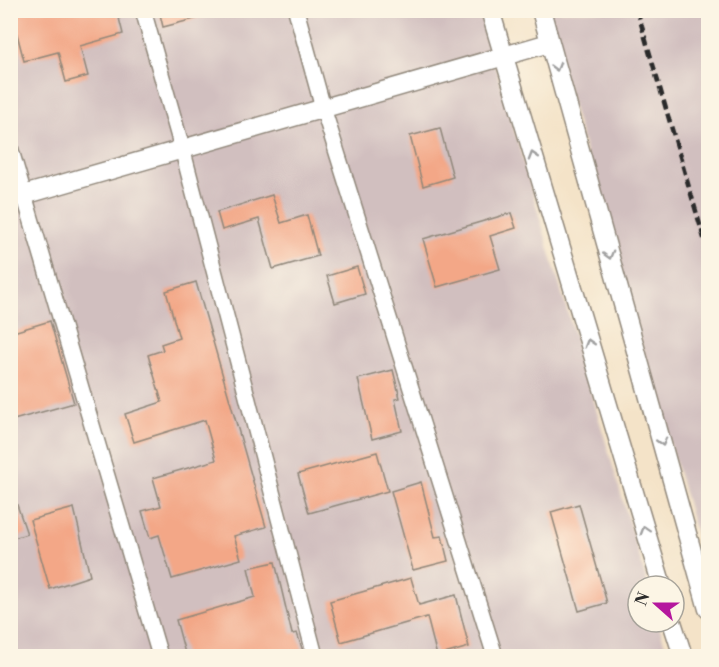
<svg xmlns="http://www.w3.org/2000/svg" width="719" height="667" font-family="'Libre Bodoni',serif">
	<rect width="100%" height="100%" fill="#fcf5e5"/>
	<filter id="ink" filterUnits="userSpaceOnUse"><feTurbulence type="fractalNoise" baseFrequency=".0167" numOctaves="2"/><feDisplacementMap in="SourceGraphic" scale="12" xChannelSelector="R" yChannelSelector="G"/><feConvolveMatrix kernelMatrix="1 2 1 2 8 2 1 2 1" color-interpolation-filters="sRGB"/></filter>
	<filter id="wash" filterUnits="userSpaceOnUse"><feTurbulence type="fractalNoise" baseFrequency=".008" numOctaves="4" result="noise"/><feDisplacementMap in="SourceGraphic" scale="24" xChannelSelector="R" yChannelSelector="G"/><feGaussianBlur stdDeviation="1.35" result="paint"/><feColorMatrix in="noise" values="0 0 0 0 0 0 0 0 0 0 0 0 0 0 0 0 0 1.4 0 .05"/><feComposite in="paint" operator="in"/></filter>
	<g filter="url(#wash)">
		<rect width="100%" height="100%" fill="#f4e3c8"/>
		<g fill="#d1bfbf">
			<path d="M10 11H479L648 586H638V622H658L668 656H11Z"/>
			<path d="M545 11H708V575Z"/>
		</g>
		<g id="blocks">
			<g fill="#f3a787">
				<path d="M10 10H117L123 34 80 46 88 76 66 82 58 52 24 61 17 34 10 36Z"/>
				<path d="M159 10H205L206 16 163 27Z"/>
				<path d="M440 128 453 177 423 186 410 136Z"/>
				<path d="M272 195 281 223 307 215 318 256 273 269 259 219 222 230 217 212Z"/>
				<path d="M511 213 516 228 490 236 500 269 437 287 423 239Z"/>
				<path d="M357 267 365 294 335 303 327 276Z"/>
				<path d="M196 282 266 527 234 536 241 559 172 579 159 535 150 538 142 511 161 506 153 478 216 460 205 420 134 442 125 414 162 402 148 355 163 350 161 344 179 338 166 291Z"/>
				<path d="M50 321 74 403 10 421V333Z"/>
				<path d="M393 370 400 398 395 399 402 431 372 439 358 379Z"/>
				<path d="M377 452 388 491 309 513 298 474Z"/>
				<path d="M421 482 435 537 442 536 448 561 413 570 391 491Z"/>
				<path d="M10 493H13L27 534 10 539Z"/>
				<path d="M579 504 607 603 579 611 551 512Z"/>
				<path d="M74 508 90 576 50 589 30 520Z"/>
				<path d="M275 562 292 634 297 633 305 657H186L176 620 255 597 248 568Z"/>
				<path d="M411 578 419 605 456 595 469 647 437 656 427 617 341 642 330 601Z"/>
			</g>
		</g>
	</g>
	<g filter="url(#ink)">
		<use href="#blocks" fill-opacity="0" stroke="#90877a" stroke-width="1.5"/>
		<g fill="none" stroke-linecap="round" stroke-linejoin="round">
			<g stroke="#90877a" stroke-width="18">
				<g id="minor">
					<path d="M143 10 182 148 315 656"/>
					<path d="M296 10 323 108 495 656"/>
					<path d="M10 147 160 656"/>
				</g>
			</g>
			<g stroke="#90877a" stroke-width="21">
				<g id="tertiary">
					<path d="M490 10 662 586"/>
					<path d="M541 10 708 609"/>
					<path d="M10 199 549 43"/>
					<path d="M672 622 683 656"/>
				</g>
			</g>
			<use href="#minor" stroke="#fff" stroke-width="15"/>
			<use href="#tertiary" stroke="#fff" stroke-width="18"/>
			<path stroke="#2b2b2b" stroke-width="4.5" stroke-dasharray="9 4.5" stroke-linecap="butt" d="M637 10 708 252"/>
		</g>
		<defs><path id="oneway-chevron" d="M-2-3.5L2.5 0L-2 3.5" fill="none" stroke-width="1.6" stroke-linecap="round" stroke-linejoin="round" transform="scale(1.5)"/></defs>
		<g stroke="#a0a0a0">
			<use href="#oneway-chevron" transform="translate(556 67) rotate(74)"/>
			<use href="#oneway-chevron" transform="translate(533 156) rotate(-107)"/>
			<use href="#oneway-chevron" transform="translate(609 255) rotate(74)"/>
			<use href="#oneway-chevron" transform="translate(589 343) rotate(-107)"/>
			<use href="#oneway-chevron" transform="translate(662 442) rotate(74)"/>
			<use href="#oneway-chevron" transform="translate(645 530) rotate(-107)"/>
		</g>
	</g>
	<rect width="719" height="667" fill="none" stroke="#fcf5e5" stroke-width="36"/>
	<g transform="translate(656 604) rotate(291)"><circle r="28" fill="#fcf5e5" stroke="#a8a49b" stroke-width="1.5"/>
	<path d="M0-4.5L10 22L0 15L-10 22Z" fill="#b5179e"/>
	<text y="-9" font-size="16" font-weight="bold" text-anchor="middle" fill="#2b2b2b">N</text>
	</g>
</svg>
